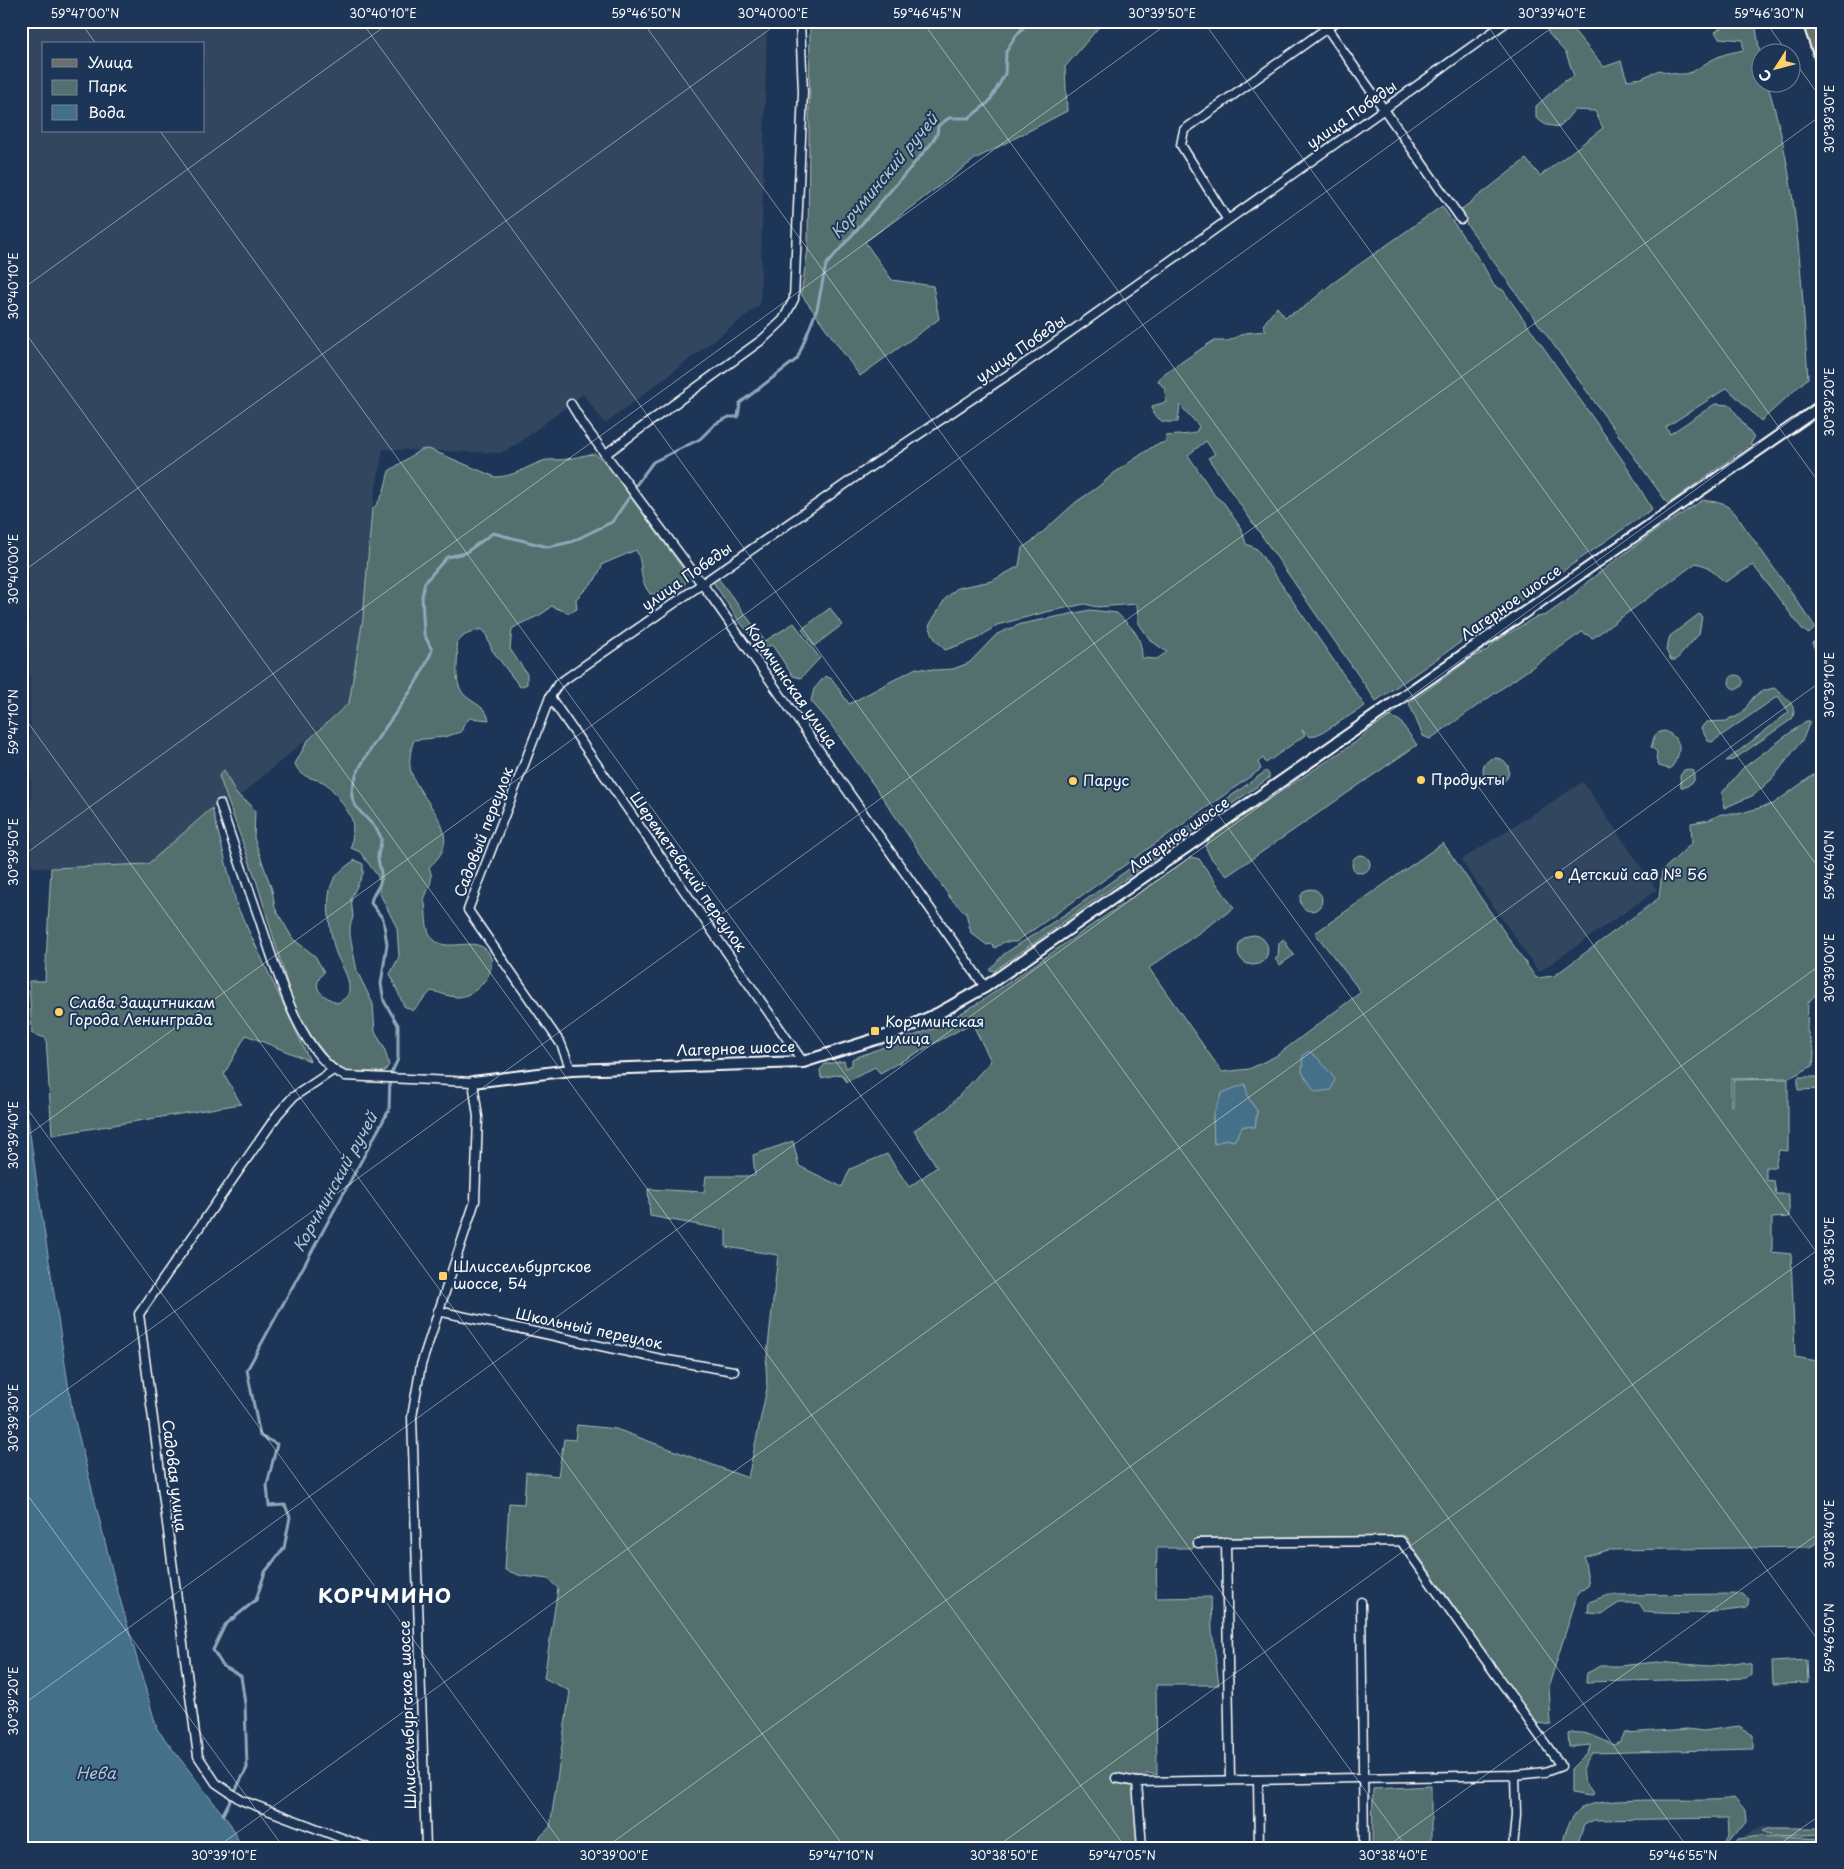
<svg xmlns="http://www.w3.org/2000/svg" width="1844" height="1869" font-family="'Playpen Sans',sans-serif">
	<rect width="100%" height="100%" fill="#1d3557"/>
	<filter id="ink" filterUnits="userSpaceOnUse"><feTurbulence type="fractalNoise" baseFrequency=".02" numOctaves="2"/><feDisplacementMap in="SourceGraphic" scale="10" xChannelSelector="R" yChannelSelector="G"/><feConvolveMatrix kernelMatrix="1 2 1 2 8 2 1 2 1" color-interpolation-filters="sRGB"/></filter>
	<g filter="url(#ink)">
		<g fill="#33465f" fill-rule="evenodd">
			<path d="M21 21H767L760 305 605 424 583 394 516 445 500 453 383 449 372 510 363 618 349 703 235 800 220 803 213 808 148 864 51 868 32 867 28 519 26 460 21 415ZM44 44H204V131H44Z"/>
			<path d="M1583 782 1657 890 1539 972 1461 860Z"/>
			<path d="M1762 1827 1823 1828V1848H1737L1745 1835Z"/>
		</g>
		<g fill="#53706e" stroke="#a9b8b6" fill-rule="evenodd">
			<path d="M810 21H1104L1065 67 1067 111 975 159 865 242 892 280 933 286 939 319 860 376 801 294 808 249Z"/>
			<path d="M1548 21H1566L1604 67 1621 61 1627 80 1642 78 1659 70C1695 81 1692 68 1720 56 1727 53 1736 52 1743 50V40L1719 38 1715 32 1730 21H1755L1761 61 1762 82 1767 83C1798 180 1801 277 1808 378L1761 421 1727 388 1666 427 1670 434 1715 404 1730 405 1754 438 1750 445 1668 504 1458 212 1526 159 1540 176 1603 128 1595 111 1574 110 1560 127 1546 125 1536 118V106L1563 82 1574 76 1566 53 1548 33Z"/>
			<path d="M1442 206 1483 265 1494 286 1503 290 1626 465 1652 509 1376 701 1208 458 1215 454 1206 441 1188 455 1215 496 1224 503 1242 530 1246 544 1257 549 1365 706 1325 731 1311 737 1302 730 1305 735 1266 763 1263 758 1258 762 1261 769 1016 942H1004L995 948 992 944 987 945 971 933 966 913 951 899 885 801 829 722 811 701 814 689 825 676 832 679 849 704 916 668 935 670 953 669 969 663 997 634 1021 624 1090 610 1117 613C1132 628 1142 635 1142 658L1157 659 1167 652 1150 640 1138 622 1137 604 1097 607 1085 604 1046 612 997 625 977 639 945 650 935 639 929 626 945 599 957 588 992 581 1019 566 1022 548 1035 539 1076 502 1098 487 1114 473 1155 445 1166 442V436L1191 434 1197 431 1199 426 1180 405 1178 422H1163L1153 414 1152 406 1166 402 1165 389 1158 381 1162 375 1213 341H1228L1245 333 1266 331 1263 325 1277 307 1285 317 1303 308 1333 283Z"/>
			<path d="M429 449 495 477C513 477 524 468 540 462 549 458 558 461 567 459 577 458 585 454 595 454 608 463 626 481 630 496L684 570C693 595 667 593 650 594 636 574 645 566 636 550L603 564 595 580 576 599 577 609 569 613 551 606C541 618 526 619 512 629L510 649 527 674V684L520 687 492 650 485 632 481 629 465 635 456 643C460 657 454 672 459 686 465 704 485 701 489 720L470 718 464 724 461 732 444 737 414 740C411 749 409 758 410 767 416 801 471 832 429 867 435 881 428 887 424 900 428 912 423 930 434 940 448 953 476 935 488 952 501 970 476 997 457 997 448 997 440 992 431 991L413 1011 404 1006 390 974 399 957 397 928 379 892 380 882 377 875 360 852 351 848C352 839 354 828 352 820 349 812 331 785 323 782 310 777 301 778 295 764L308 740 349 703 363 618 372 510C385 495 384 489 389 471L420 450Z"/>
			<path d="M1703 500 1723 503 1734 512 1812 622 1815 628 1809 634 1803 630 1753 565 1725 582 1706 566 1696 563 1593 638 1582 632 1430 739 1423 736 1409 703 1473 657 1486 651 1495 642 1534 618 1546 615 1569 599 1587 582 1651 534Z"/>
			<path d="M718 578 765 641 794 623 820 658 801 678 793 676 772 645 762 649 739 621 713 582Z"/>
			<path d="M830 608 842 625 814 646 802 629Z"/>
			<path d="M1699 614 1702 616 1699 634 1676 660H1671L1666 650 1670 636Z"/>
			<path d="M1817 640 1823 643V665L1812 643Z"/>
			<circle cx="1736" cy="682" r="7"/>
			<path d="M1774 688C1784 695 1799 706 1792 719L1733 760 1726 761 1789 712 1778 696 1712 742 1708 741 1701 728 1706 722 1727 721 1730 718C1747 717 1746 700 1759 693 1763 690 1770 689 1774 688Z"/>
			<path d="M1390 716 1400 721 1417 745 1227 876 1211 858 1205 846 1210 838 1356 742 1382 718Z"/>
			<path d="M1806 721H1810L1803 739 1772 779 1754 795 1724 808 1722 793 1743 768Z"/>
			<path d="M1665 731C1684 740 1682 754 1670 769L1659 766 1656 759 1657 752 1651 747C1655 737 1652 733 1665 731Z"/>
			<circle cx="1496" cy="771" r="13"/>
			<path d="M1689 769 1694 771V781L1686 787H1681L1680 776 1684 770Z"/>
			<path d="M224 770 236 794 250 804 255 811 254 838 272 890 275 908 293 939 315 956 324 972C309 989 322 995 337 1003 343 1000 349 997 349 989 350 977 340 964 336 953 330 935 323 893 335 878 340 870 348 865 355 860L363 864V874L351 898 353 917 350 926V935L357 971 373 1004 375 1032 384 1047 389 1065 384 1072H347L331 1062 308 1031 294 1006 257 883 219 776Z"/>
			<path d="M1266 771 1269 774V778L994 971 989 970 1004 954 1073 909Z"/>
			<path d="M1819 771 1823 782V973L1821 988 1808 1003 1807 1030 1814 1052 1813 1066 1789 1078 1731 1079V1106H1733V1080L1788 1079V1151L1779 1150 1775 1167H1766V1180L1774 1181 1776 1194H1789V1217L1772 1218V1252L1791 1254 1795 1357 1823 1362V1539L1810 1547 1608 1550 1584 1557 1589 1585 1578 1593 1549 1685 1551 1725 1537 1723 1526 1710 1405 1536 1196 1538 1193 1548H1157L1156 1598 1211 1597 1212 1631 1219 1685H1156L1157 1775 1147 1773 1138 1789 1140 1848H529L550 1827 570 1691 544 1678 558 1588 548 1579 522 1576 505 1570 509 1503 524 1504 526 1472 558 1476 564 1439 575 1440 577 1425 616 1429 748 1478 767 1388 766 1365 778 1255 726 1247V1230L650 1216 648 1189 704 1192 706 1176H755L753 1155 793 1141 799 1166 842 1187 850 1169 887 1154 909 1187 937 1167 914 1130 947 1109 991 1061 972 1023 880 1073 875 1067 847 1082 841 1074 821 1078 820 1070 825 1064 844 1061 846 1068 852 1065V1059L937 1027 980 1002 1191 857 1199 859 1234 908 1149 968 1222 1072 1249 1069 1276 1056 1361 992 1315 933 1443 843 1536 978 1554 976 1659 898 1662 871 1692 843 1691 823 1709 820 1721 814H1738L1773 804ZM1249 1099 1257 1111 1255 1127 1243 1126 1234 1141 1226 1139 1214 1143 1213 1115Z"/>
			<path d="M212 808 237 906 310 1061 246 1035 224 1074 241 1104 52 1135 46 1038 32 1034 29 981H45L51 868 148 864Z"/>
			<circle cx="1361" cy="864" r="9"/>
			<circle cx="1311" cy="900" r="11"/>
			<circle cx="1253" cy="950" r="15"/>
			<path d="M1283 939 1294 955 1280 965 1275 959 1278 957 1279 943Z"/>
			<path d="M1798 1077H1823V1089L1798 1090Z"/>
			<path d="M1742 1594 1749 1599 1747 1608C1716 1613 1677 1615 1645 1612L1639 1603H1619L1602 1614 1588 1613 1589 1602 1608 1595Z"/>
			<path d="M1807 1660 1808 1683 1773 1684 1772 1662Z"/>
			<path d="M1656 1662 1710 1666 1741 1662 1751 1664V1674L1746 1678 1586 1682 1587 1673 1601 1666H1619Z"/>
			<path d="M1739 1726 1753 1734V1749L1592 1753C1586 1762 1578 1773 1586 1784 1589 1789 1592 1788 1594 1794L1590 1796 1571 1793V1769L1588 1752 1591 1745 1569 1747 1568 1734C1583 1729 1600 1739 1614 1745L1620 1742 1625 1733 1687 1729 1703 1731Z"/>
			<path d="M1431 1786V1848H1372L1373 1789Z"/>
			<path d="M1734 1798 1745 1811 1746 1821 1726 1846 1729 1834 1728 1818 1594 1820 1584 1825 1576 1848 1563 1847C1563 1835 1570 1817 1580 1809 1599 1794 1703 1804 1734 1798Z"/>
			<path d="M1771 1828H1823V1834C1810 1834 1772 1839 1763 1831Z"/>
			<path d="M1760 1836 1823 1839V1848H1732L1739 1839Z"/>
		</g>
		<g fill="#446f8a" stroke="#8fa9b9">
			<path d="M21 882 22 1076 37 1184 72 1409 114 1578 157 1729 231 1825 242 1848H21Z"/>
			<path d="M1309 1051 1319 1059 1335 1079 1331 1090 1315 1092 1302 1072 1303 1055Z"/>
			<path d="M1245 1084 1249 1099 1257 1111 1255 1127 1243 1126 1234 1141 1226 1139 1214 1144 1213 1115 1222 1093Z"/>
		</g>
		<g fill="none" stroke-linecap="round" stroke-linejoin="round">
			<g stroke="#8fa9b9" stroke-width="3">
				<path d="M636 485 653 462 700 439 715 424 729 417H738L740 403 797 359 817 309 826 265 931 144 937 134 938 126 949 118H969L989 102 1005 74 1006 52 1015 37 1027 23 1040 21"/>
				<path d="M223 1814 247 1768 245 1704 241 1676 223 1666 213 1650 225 1625 256 1600 265 1572 284 1548 290 1517 285 1505 269 1506 267 1485 277 1444 260 1436 247 1370 389 1110 390 1076 398 1059V1025L384 1001 381 984 387 944 383 919 371 903C372 894 377 891 380 883 384 874 378 866 378 857 378 851 382 844 381 838 376 821 349 810 352 791 354 774 363 762 372 747 392 716 419 685 432 650L424 634 422 596 425 582 447 557 465 553 493 533 548 547 571 542 612 522 630 496"/>
			</g>
			<g stroke="#fff" stroke-width="11">
				<g id="minor">
					<path d="M1322 21 1461 219"/>
					<path d="M1227 219 1181 145 1184 130 1337 21"/>
					<path d="M571 404 585 427 711 596 985 987"/>
					<path d="M607 453 763 339 783 320 794 299 803 92 800 21"/>
					<path d="M550 697 803 1062"/>
					<path d="M220 804C232 841 245 878 258 915 274 961 298 1056 345 1076L473 1082 478 1117 475 1201 421 1365 412 1417 426 1848"/>
					<path d="M571 1070 561 1044 468 910 550 697 558 684 870 467 1042 352 1508 21"/>
					<path d="M332 1071 293 1097 278 1114 139 1314 198 1756 216 1783 241 1800 368 1848"/>
					<path d="M438 1311 661 1359 734 1371"/>
					<path d="M1226 1542 1230 1779"/>
					<path d="M1361 1602 1364 1848"/>
					<path d="M1116 1778 1137 1782 1515 1775 1545 1772 1561 1766 1401 1541 1198 1543"/>
					<path d="M1258 1780 1259 1848"/>
					<path d="M1137 1782 1142 1848"/>
					<path d="M1513 1848 1516 1815 1515 1775"/>
				</g>
			</g>
			<g stroke="#fff" stroke-width="14">
				<path id="tertiary" d="M473 1082 571 1070 803 1062 895 1033 937 1014 985 987 1823 405"/>
			</g>
			<g stroke="#fff" stroke-width="16">
				<path id="primary" d="M1809 21 1823 63"/>
			</g>
			<use href="#minor" stroke="#1d3557" stroke-width="8"/>
			<use href="#tertiary" stroke="#1d3557" stroke-width="10"/>
			<use href="#primary" stroke="#6b706d" stroke-width="12"/>
		</g>
	</g>
	<path fill="none" stroke="#fff" stroke-width="1" stroke-opacity="0.45" d="M80 21 96 44M361 21 1688 1848M642 21 1823 1647M922 21 1823 1261M1203 21 1823 874M1484 21 1823 488M1765 21 1787 52M1792 58 1823 101M160 131 1407 1848M21 290 392 21M21 327 1126 1848M21 573 781 21M21 713 845 1848M21 857 1171 21M21 1100 565 1848M21 1140 1561 21M21 1423 1823 114M21 1486 284 1848M21 1706 1823 397M216 1848 1823 680M605 1848 1823 963M995 1848 1823 1246M1385 1848 1823 1530M1774 1848 1823 1813"/>
	<g fill="#ffd166" stroke="#1d3557" stroke-width="2">
		<circle cx="1421" cy="780" r="5"/>
		<circle cx="1073" cy="781" r="5"/>
		<circle cx="1559" cy="875" r="5"/>
		<circle cx="59" cy="1012" r="5"/>
		<rect x="870" y="1026" width="10" height="10" rx="2.5"/>
		<rect x="438" y="1271" width="10" height="10" rx="2.5"/>
	</g>
	<g text-anchor="middle" stroke-width="4" stroke-linejoin="round" paint-order="stroke">
		<g font-size="15" fill="#fff" stroke="#1d3557">
			<text transform="translate(1352 115) rotate(-35)" y="5">улица Победы</text>
			<text transform="translate(1021 349) rotate(-35)" y="5">улица Победы</text>
			<text transform="translate(687 577) rotate(-35)" y="5">улица Победы</text>
			<text transform="translate(1511 603) rotate(-35)" y="5">Лагерное шоссе</text>
			<text transform="translate(791 686) rotate(55)" y="5">Кормчинская улица</text>
			<text transform="translate(484 832) rotate(-69)" y="5">Садовый переулок</text>
			<text transform="translate(1179 835) rotate(-35)" y="5">Лагерное шоссе</text>
			<text transform="translate(688 872) rotate(55)" y="5">Шереметевский переулок</text>
			<text transform="translate(736 1049) rotate(-2)" y="5">Лагерное шоссе</text>
			<text transform="translate(589 1329) rotate(12)" y="5">Школьный переулок</text>
			<text transform="translate(174 1476) rotate(83)" y="5">Садовая улица</text>
			<text transform="translate(408 1715) rotate(-92)" y="5">Шлиссельбургское шоссе</text>
		</g>
		<g font-size="15" fill="#fff" stroke="#1d3557" text-anchor="start">
			<text x="1431" y="785">Продукты</text>
			<text x="1083" y="786">Парус</text>
			<text x="1569" y="880">Детский сад № 56</text>
			<text x="69" y="1008">Слава Защитникам<tspan x="69" dy="17">Города Ленинграда</tspan></text>
			<text x="885" y="1027">Корчминская<tspan x="885" dy="17">улица</tspan></text>
			<text x="453" y="1272">Шлиссельбургское<tspan x="453" dy="17">шоссе, 54</tspan></text>
		</g>
		<g font-size="16" font-style="italic" fill="#b4c5d0" stroke="#1d3557">
			<text transform="translate(884 176) rotate(-50)" y="6">Корчминский ручей</text>
			<text transform="translate(335 1182) rotate(-61)" y="6">Корчминский ручей</text>
			<text x="96" y="1779">Нева</text>
		</g>
		<g font-size="20" font-weight="bold" letter-spacing="1" fill="#fff" stroke="#1d3557">
			<text x="385" y="1603">КОРЧМИНО</text>
		</g>
	</g>
	<rect width="1844" height="1869" fill="none" stroke="#1d3557" stroke-width="55"/>
	<rect x="42" y="42" width="162" height="90" fill="#1d3557" stroke="#77869a"/>
	<rect x="52" y="59" width="25" height="8" fill="#6b706d" stroke="#77869a"/>
	<text x="88" y="68" font-size="15" fill="#ffffff">Улица</text>
	<rect x="52" y="80" width="25" height="15" fill="#53706e" stroke="#77869a"/>
	<text x="88" y="92" font-size="15" fill="#ffffff">Парк</text>
	<rect x="52" y="105" width="25" height="15" fill="#446f8a" stroke="#77869a"/>
	<text x="88" y="118" font-size="15" fill="#ffffff">Вода</text>
	<g transform="translate(1776 68) rotate(234)"><circle r="24" fill="#1d3557" stroke="#77869a"/>
	<path d="M0-4L9 19L0 12L-9 19Z" fill="#ffd166"/>
	<text y="-8" font-size="14" font-weight="bold" text-anchor="middle" fill="#ffffff">С</text>
	</g>
	<rect x="28" y="28" width="1788" height="1814" fill="none" stroke="#fff" stroke-width="2"/>
	<g font-size="12" text-anchor="middle" fill="#fff">
		<text x="85" y="18">59°47'00"N</text>
		<text x="383" y="18">30°40'10"E</text>
		<text x="646" y="18">59°46'50"N</text>
		<text x="773" y="18">30°40'00"E</text>
		<text x="927" y="18">59°46'45"N</text>
		<text x="1162" y="18">30°39'50"E</text>
		<text x="1552" y="18">30°39'40"E</text>
		<text x="1769" y="18">59°46'30"N</text>
		<text transform="translate(1830 119) rotate(-90)" y="4">30°39'30"E</text>
		<text transform="translate(14 286) rotate(-90)" y="4">30°40'10"E</text>
		<text transform="translate(1830 402) rotate(-90)" y="4">30°39'20"E</text>
		<text transform="translate(14 569) rotate(-90)" y="4">30°40'00"E</text>
		<text transform="translate(1830 685) rotate(-90)" y="4">30°39'10"E</text>
		<text transform="translate(14 722) rotate(-90)" y="4">59°47'10"N</text>
		<text transform="translate(14 852) rotate(-90)" y="4">30°39'50"E</text>
		<text transform="translate(1830 865) rotate(-90)" y="4">59°46'40"N</text>
		<text transform="translate(1830 968) rotate(-90)" y="4">30°39'00"E</text>
		<text transform="translate(14 1135) rotate(-90)" y="4">30°39'40"E</text>
		<text transform="translate(1830 1251) rotate(-90)" y="4">30°38'50"E</text>
		<text transform="translate(14 1418) rotate(-90)" y="4">30°39'30"E</text>
		<text transform="translate(1830 1534) rotate(-90)" y="4">30°38'40"E</text>
		<text transform="translate(1830 1638) rotate(-90)" y="4">59°46'50"N</text>
		<text transform="translate(14 1701) rotate(-90)" y="4">30°39'20"E</text>
		<text x="224" y="1860">30°39'10"E</text>
		<text x="614" y="1860">30°39'00"E</text>
		<text x="841" y="1860">59°47'10"N</text>
		<text x="1004" y="1860">30°38'50"E</text>
		<text x="1122" y="1860">59°47'05"N</text>
		<text x="1393" y="1860">30°38'40"E</text>
		<text x="1683" y="1860">59°46'55"N</text>
	</g>
</svg>
